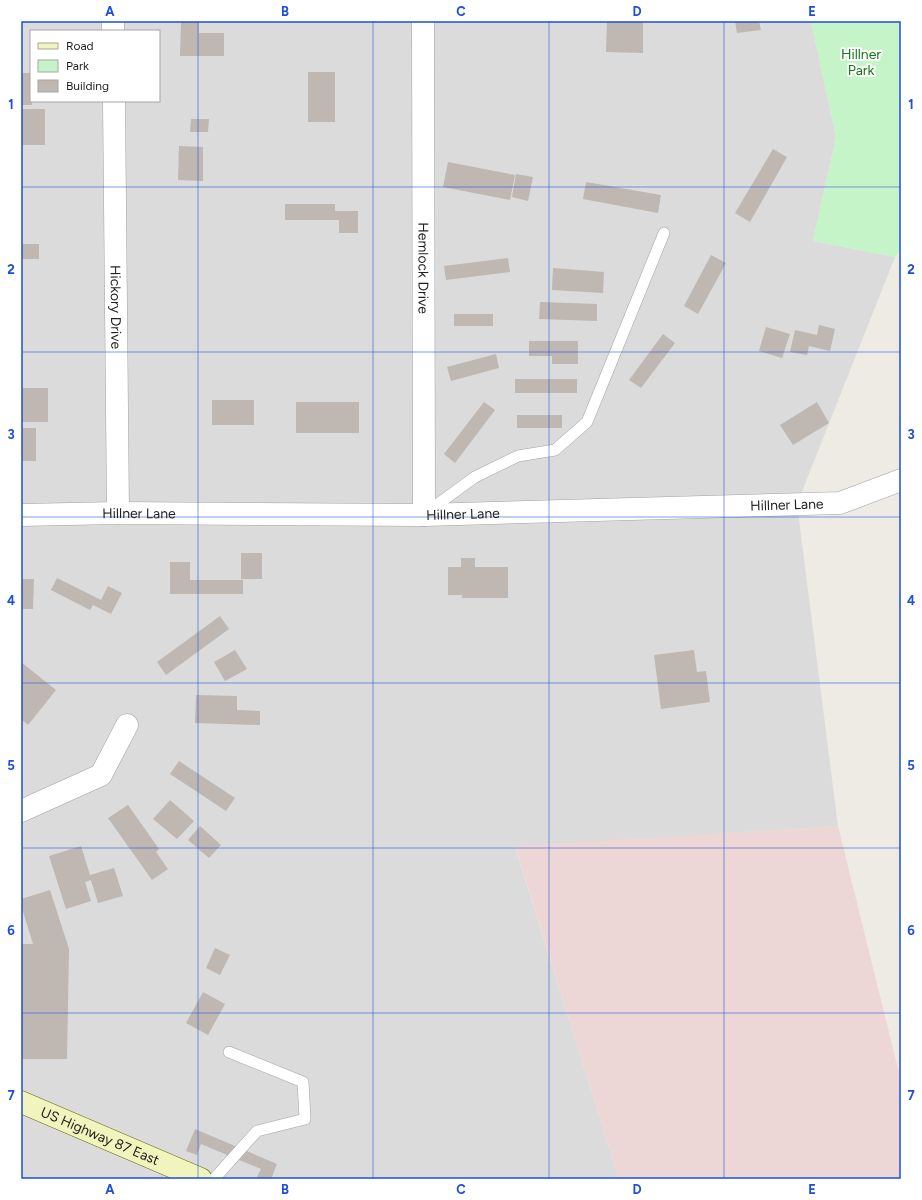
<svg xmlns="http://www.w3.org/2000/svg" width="922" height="1200" font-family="Figtree,sans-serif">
	<rect width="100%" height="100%" fill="#eeebe5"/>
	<path fill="#dcdbdb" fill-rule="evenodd" d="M21 21H811L836 137 813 241 895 257 797 504 838 826 515 847 619 1179H21ZM31 31H159V101H31Z"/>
	<path fill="#edd6d6" d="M838 826 901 1081V1179H619L515 846Z"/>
	<path fill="#c6f4c9" d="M811 21H901V249L895 257 813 241 836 137Z"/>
	<g fill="#beb7b2">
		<path d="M181 21H199V33H224V56H180Z"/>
		<path d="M607 21H643V53L606 52Z"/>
		<path d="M735 21H759L761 30 737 33Z"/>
		<rect x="308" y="72" width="27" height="50"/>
		<path d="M21 73H31L32 105H21Z"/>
		<rect x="21" y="109" width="24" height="36"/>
		<path d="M191 119H209L208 132H190Z"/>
		<path d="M179 146 203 147V181L178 180Z"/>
		<path d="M773 149 787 157 750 222 735 213Z"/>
		<path d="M448 162 515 175 510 200 443 187Z"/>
		<path d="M516 174 533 177 528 201 512 197Z"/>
		<path d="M586 182 661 195 658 213 583 199Z"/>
		<path d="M285 204H335V211H358V233H339V220H285Z"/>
		<rect x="21" y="244" width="18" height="15"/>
		<path d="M711 255 726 263 698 314 684 306Z"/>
		<path d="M508 258 510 272 446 280 444 266Z"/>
		<path d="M553 268 604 272 603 293 552 290Z"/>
		<path d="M540 302 597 304V321L539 319Z"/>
		<rect x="454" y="314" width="39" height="12"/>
		<path d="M819 325 835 329 830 351 809 346 807 355 790 352 795 330 817 335Z"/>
		<path d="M766 327 790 334 782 358 759 351Z"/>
		<path d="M663 334 675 343 641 388 629 380Z"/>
		<path d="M529 341H578V364H552V356H529Z"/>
		<path d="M496 354 499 368 451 381 447 367Z"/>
		<rect x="515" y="379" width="62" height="14"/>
		<rect x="21" y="388" width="27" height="34"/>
		<rect x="212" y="400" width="42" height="25"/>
		<rect x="296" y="402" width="63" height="31"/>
		<path d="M484 402 495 410 455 463 444 454Z"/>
		<path d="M817 402 829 423 793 445 780 425Z"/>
		<rect x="517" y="415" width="45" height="13"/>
		<rect x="21" y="428" width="15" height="33"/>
		<rect x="241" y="553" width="21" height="26"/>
		<path d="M461 558H475V567H508V598H462V595H448V567H461Z"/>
		<path d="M170 562H190V580H243V594H170Z"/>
		<path d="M57 578 101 600 108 586 122 593 111 614 93 605 90 610 51 590Z"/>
		<path d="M21 579H34L33 609H21Z"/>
		<path d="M220 616 229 629 166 675 157 662Z"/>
		<path d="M235 650 247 669 225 681 214 662Z"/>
		<path d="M694 650 697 672 706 671 710 702 661 709 654 655Z"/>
		<path d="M21 662 56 690 28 725 21 719Z"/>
		<path d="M196 695 237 696V710L260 711V725L195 723Z"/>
		<path d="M179 761 235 798 226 811 170 774Z"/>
		<path d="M170 800 194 821 177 839 153 819Z"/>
		<path d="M128 805 159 849 156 852 168 869 152 880 108 818Z"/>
		<path d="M200 826 221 845 209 858 188 840Z"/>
		<path d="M81 846 90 875 114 868 123 896 98 903 91 880 85 882 91 901 66 909 49 856Z"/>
		<path d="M50 890 69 949 67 1059H21V944H33L21 905V899Z"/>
		<path d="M215 948 230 955 220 975 206 968Z"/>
		<path d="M203 992 225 1004 208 1035 186 1023Z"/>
		<path d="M195 1129 277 1164 271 1179H256L261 1169 201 1144 197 1155 186 1151Z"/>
	</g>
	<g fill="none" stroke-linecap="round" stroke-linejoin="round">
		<g stroke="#a2a2a2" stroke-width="12">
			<g id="lane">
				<path d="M427 512 475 477 518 456 555 450 587 422 664 233"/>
				<path d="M214 1179 257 1131 305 1119 303 1082 229 1052"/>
			</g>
		</g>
		<g stroke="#a2a2a2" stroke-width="23">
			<g id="street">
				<path d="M113 21V31"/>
				<path id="s1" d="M423 21 424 515"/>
				<path id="s2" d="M114 101 118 513"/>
				<path id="s3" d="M21 515 118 513 424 515 840 503 901 480"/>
				<path d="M21 811 101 775 127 725"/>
			</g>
		</g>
		<g stroke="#646c0f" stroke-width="23">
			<g id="secondary">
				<path id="s4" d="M21 1102 201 1179"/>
			</g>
		</g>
		<use href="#lane" stroke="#fff" stroke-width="11"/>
		<use href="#street" stroke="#fff" stroke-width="22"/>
		<use href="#secondary" stroke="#f2f4be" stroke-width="22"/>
	</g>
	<path fill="none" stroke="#1d4ed8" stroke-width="1" stroke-opacity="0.55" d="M198 21V1179M373 21V1179M549 21V1179M724 21V1179M21 187H901M21 352H901M21 517H901M21 683H901M21 848H901M21 1013H901"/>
	<g text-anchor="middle" stroke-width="4" stroke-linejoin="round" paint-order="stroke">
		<g font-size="14" fill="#15731b" stroke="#fff">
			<text x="861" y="59">Hillner<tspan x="861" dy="16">Park</tspan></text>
		</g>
		<g font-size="14" fill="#1e1e1e" stroke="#fff">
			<text dy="5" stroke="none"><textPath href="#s1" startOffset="247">Hemlock Drive</textPath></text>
			<text dy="5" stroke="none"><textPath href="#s2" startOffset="206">Hickory Drive</textPath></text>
			<text dy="5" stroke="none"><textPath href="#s3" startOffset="766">Hillner Lane</textPath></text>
			<text dy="5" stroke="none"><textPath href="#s3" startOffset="118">Hillner Lane</textPath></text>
			<text dy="5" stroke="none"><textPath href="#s3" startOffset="442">Hillner Lane</textPath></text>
			<text dy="5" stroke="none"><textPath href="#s4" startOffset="86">US Highway 87 East</textPath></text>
		</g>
	</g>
	<rect width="922" height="1200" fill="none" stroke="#ffffff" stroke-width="44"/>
	<rect x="30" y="30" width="130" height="72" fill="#ffffff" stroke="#a5a5a5"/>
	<rect x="38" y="43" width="20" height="6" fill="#f2f4be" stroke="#a5a5a5"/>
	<text x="66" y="50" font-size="12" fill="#1e1e1e">Road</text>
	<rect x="38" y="60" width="20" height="12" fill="#c6f4c9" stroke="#a5a5a5"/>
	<text x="66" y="70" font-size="12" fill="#1e1e1e">Park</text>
	<rect x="38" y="80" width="20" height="12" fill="#beb7b2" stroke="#a5a5a5"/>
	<text x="66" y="90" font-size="12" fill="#1e1e1e">Building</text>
	<rect x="22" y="22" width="878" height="1156" fill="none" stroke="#1d4ed8" stroke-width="1.5"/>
	<g font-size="13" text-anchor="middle" font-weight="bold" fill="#1d4ed8">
		<text x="110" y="16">A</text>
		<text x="285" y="16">B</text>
		<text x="461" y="16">C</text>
		<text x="637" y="16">D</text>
		<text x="812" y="16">E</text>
		<text x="11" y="109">1</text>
		<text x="911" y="109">1</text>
		<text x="11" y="274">2</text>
		<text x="911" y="274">2</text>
		<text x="11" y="439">3</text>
		<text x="911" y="439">3</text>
		<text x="11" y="605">4</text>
		<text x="911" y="605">4</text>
		<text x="11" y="770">5</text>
		<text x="911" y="770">5</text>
		<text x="11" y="935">6</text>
		<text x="911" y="935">6</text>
		<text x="11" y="1100">7</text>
		<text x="911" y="1100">7</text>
		<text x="110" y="1194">A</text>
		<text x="285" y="1194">B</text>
		<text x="461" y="1194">C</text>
		<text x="637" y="1194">D</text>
		<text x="812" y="1194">E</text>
	</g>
</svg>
